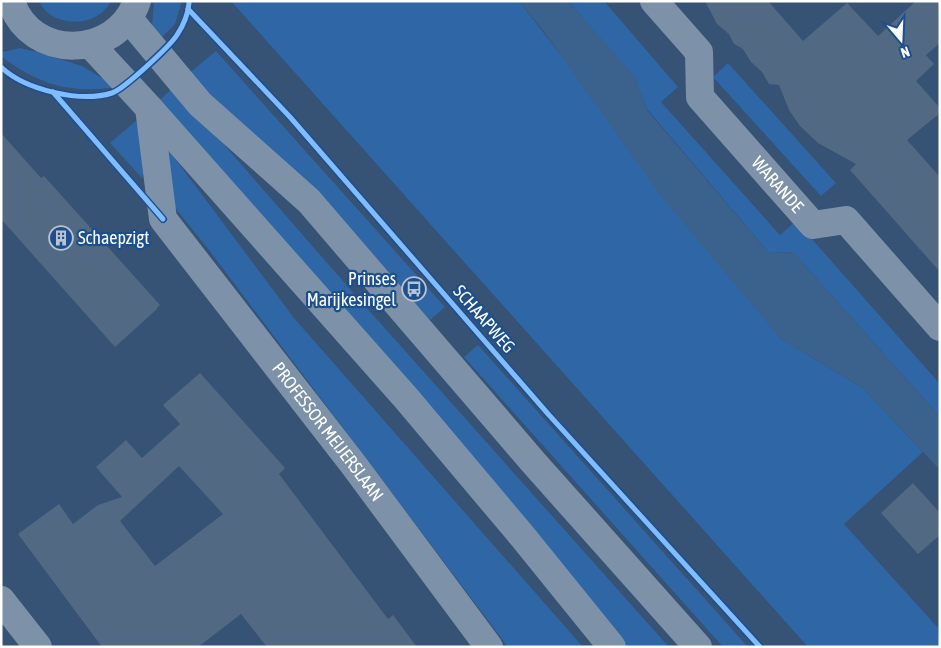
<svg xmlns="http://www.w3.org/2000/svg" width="941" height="648" font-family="'Asap Condensed',sans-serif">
	<rect width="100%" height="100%" fill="#365274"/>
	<g fill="#2f66a5">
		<path d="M38 1H111C102 20 77 26 59 19 49 16 44 9 38 1Z"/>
		<path d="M154 1H182L175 24 159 40 152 26Z"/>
		<path d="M231 1H519L780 338 863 388 923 452 844 524 940 630V647H808Z"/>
		<path d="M568 1H604L678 87 661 102 780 235 796 221 940 384V417L793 252 769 253 647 109 635 78Z"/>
		<path d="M20 48 37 52 82 66 112 84 110 88C66 93 37 83 2 57L1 54 3 52Z"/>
		<path d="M216 51 445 307 430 320 402 289 188 74Z"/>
		<path d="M728 63 836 183 821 196 713 77Z"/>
		<path d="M174 87 349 288 669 647H626L508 502 156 103Z"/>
		<path d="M136 121 139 132 143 175 142 178 110 143Z"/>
		<path d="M162 141 294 318 583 647H508L209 250 171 203Z"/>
		<path d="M478 345 748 647H723L464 357Z"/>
	</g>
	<path fill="#3b618d" d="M519 1H568L636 78 647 110 769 253 793 252 940 417V470L863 388 780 338 661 196 545 33Z"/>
	<g fill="#526984" fill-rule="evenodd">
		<path d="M705 1H768L803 41 847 3 878 36 916 1H940V43L926 55 934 64 916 81 940 108V113L907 140 940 177V272L850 170 856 164 818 143 800 126 789 110 779 85 769 84 762 72 751 62 743 49 734 44 729 34 717 24Z"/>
		<path d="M1 133 41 178 44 176 160 305 157 308V309L115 347 1 219Z"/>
		<path d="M200 373 285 468 279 474 388 619 393 615 417 647H267L241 614 198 647H102L18 534 59 504 73 524 98 505 122 497 96 467 126 440 142 458 180 424 163 405ZM179 466 223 514 155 566 120 521Z"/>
		<path d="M913 483 940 513V535L918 554 881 513Z"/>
	</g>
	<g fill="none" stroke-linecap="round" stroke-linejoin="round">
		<g stroke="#7d92a8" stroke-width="28">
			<path d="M11 1C30 62 117 59 137 1"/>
			<path id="s1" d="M654 1 699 52 700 97 813 225 846 220 940 327"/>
			<path d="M129 19 200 104 309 201 534 463 698 647"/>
			<path d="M90 44 149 108 406 398 523 537 612 647"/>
			<path id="s2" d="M149 108 163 219 353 464 489 647"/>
			<path d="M1 600 38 647"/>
		</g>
		<g stroke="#1b4f8f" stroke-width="8">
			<g id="cycleway">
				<path d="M188 9 290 117 549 415 760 647"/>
				<path d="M1 67C25 90 81 103 112 93 124 89 170 46 177 35 183 26 188 14 189 3"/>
				<path d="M53 92 163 219"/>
			</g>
		</g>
		<use href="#cycleway" stroke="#80bcff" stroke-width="5"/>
	</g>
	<defs>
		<g id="building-ring" transform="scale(1.25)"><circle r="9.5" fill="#1b4f8f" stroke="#b9c2ce" stroke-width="1.5"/><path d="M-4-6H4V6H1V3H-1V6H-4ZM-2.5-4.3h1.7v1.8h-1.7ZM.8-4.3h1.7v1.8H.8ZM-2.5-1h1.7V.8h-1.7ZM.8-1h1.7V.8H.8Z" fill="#b9c2ce"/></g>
		<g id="bus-ring" transform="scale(1.25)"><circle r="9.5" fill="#1b4f8f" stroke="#b9c2ce" stroke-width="1.5"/><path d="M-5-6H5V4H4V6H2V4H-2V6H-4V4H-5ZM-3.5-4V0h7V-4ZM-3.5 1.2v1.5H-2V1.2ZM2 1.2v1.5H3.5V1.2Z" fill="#b9c2ce"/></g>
	</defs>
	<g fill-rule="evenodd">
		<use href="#building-ring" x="61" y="238"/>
		<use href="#bus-ring" x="414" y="289"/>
	</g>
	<g text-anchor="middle" stroke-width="4.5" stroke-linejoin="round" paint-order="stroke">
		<g font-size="18" fill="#fff" stroke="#1b4f8f">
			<text dy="6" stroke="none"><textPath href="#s1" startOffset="230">WARANDE</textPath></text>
			<text transform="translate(484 319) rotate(49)" y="6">SCHAAPWEG</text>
			<text dy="6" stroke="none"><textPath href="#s2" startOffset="381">PROFESSOR MEIJERSLAAN</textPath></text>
		</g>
		<g font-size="18" fill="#fff" stroke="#1b4f8f" text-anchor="start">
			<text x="78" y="244">Schaepzigt</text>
			<text x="396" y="285" text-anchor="end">Prinses<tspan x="396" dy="21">Marijkesingel</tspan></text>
		</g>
	</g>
	<rect width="941" height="648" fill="none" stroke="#ffffff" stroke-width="5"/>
	<g transform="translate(901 40) rotate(161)" stroke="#1b4f8f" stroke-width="4" paint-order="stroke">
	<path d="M0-4L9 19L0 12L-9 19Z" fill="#ffffff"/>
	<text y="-8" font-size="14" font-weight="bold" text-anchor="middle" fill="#ffffff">N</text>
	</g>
</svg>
